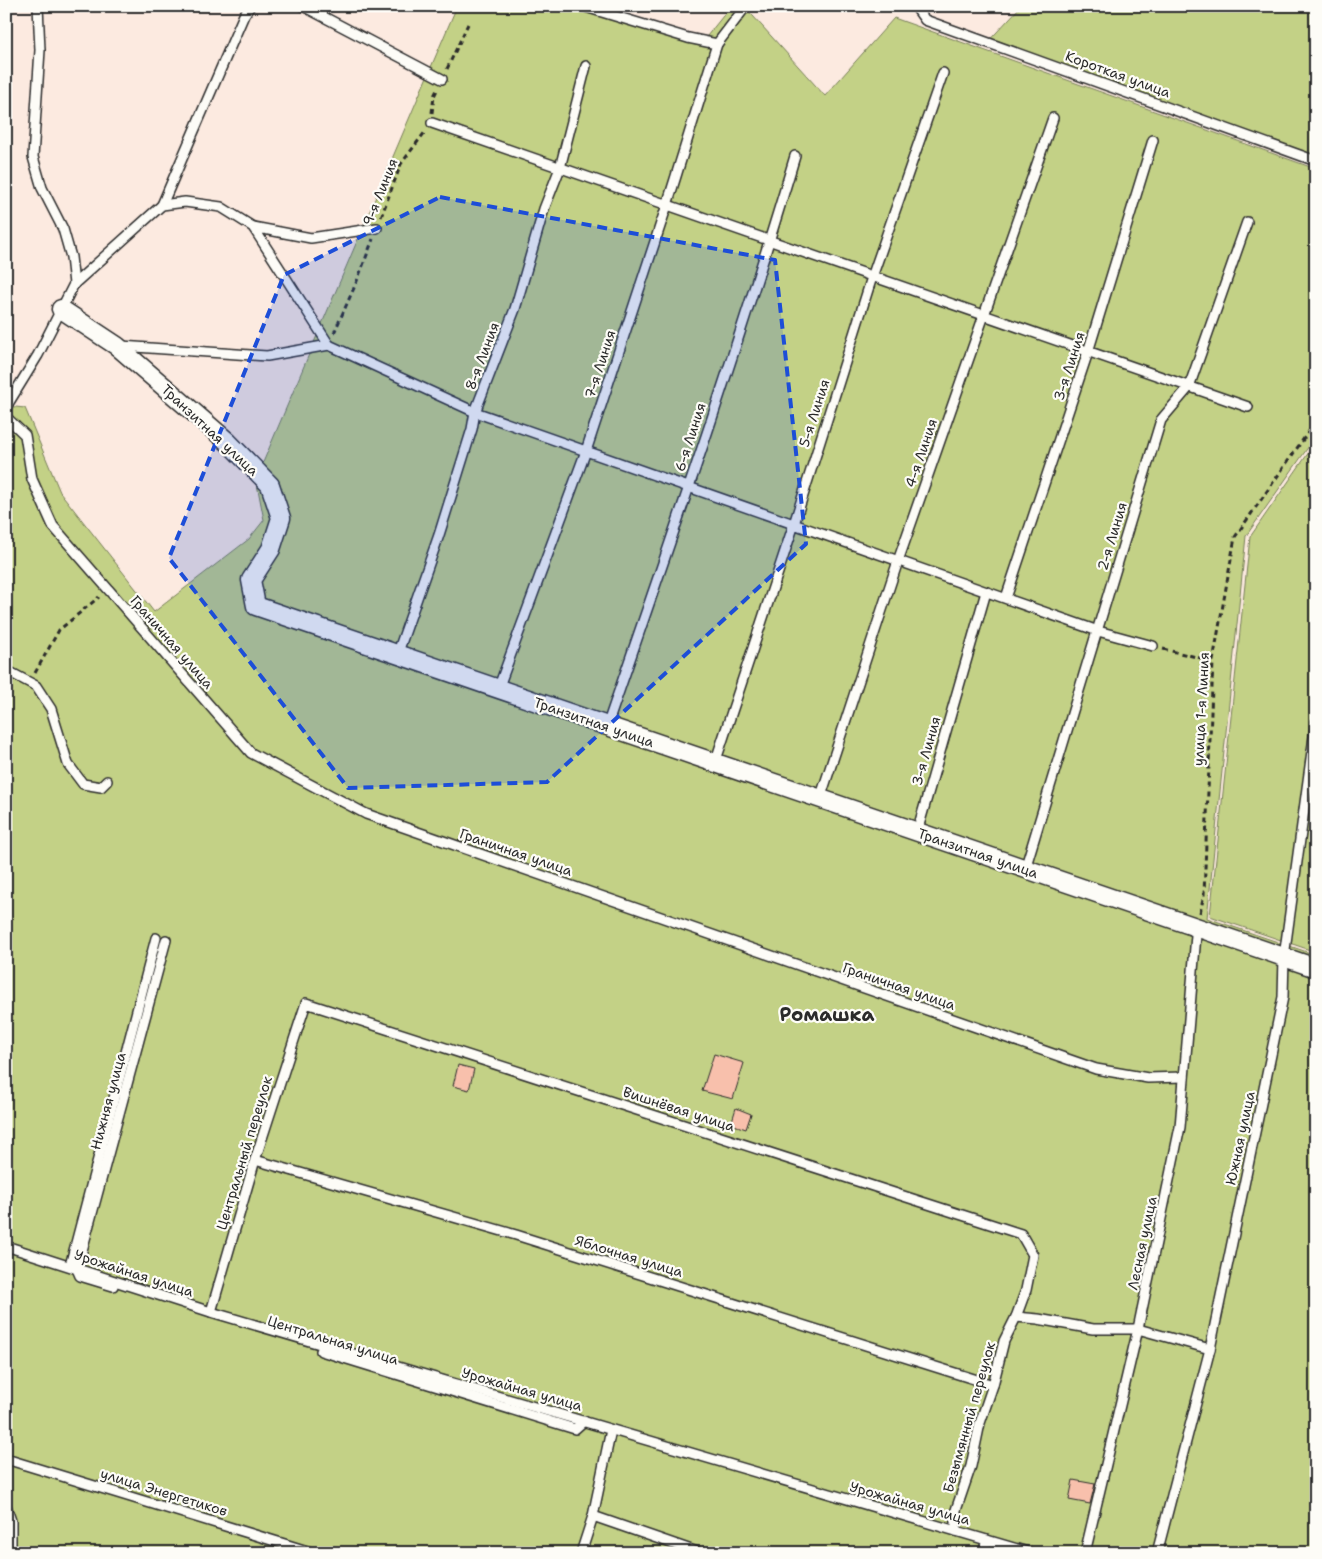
<svg xmlns="http://www.w3.org/2000/svg" width="1322" height="1559" font-family="'Shantell Sans',sans-serif">
	<rect width="100%" height="100%" fill="#fceae0"/>
	<filter id="ink" filterUnits="userSpaceOnUse"><feTurbulence type="fractalNoise" baseFrequency=".02" numOctaves="2"/><feDisplacementMap in="SourceGraphic" scale="10" xChannelSelector="R" yChannelSelector="G"/><feConvolveMatrix kernelMatrix="1 2 1 2 8 2 1 2 1" color-interpolation-filters="sRGB"/></filter>
	<g filter="url(#ink)">
		<g fill="#c3d186" stroke="#777e58">
			<path d="M457 6H571L699 46 731 6H744L825 96 894 18 1316 169V436L1246 536 1207 918 1316 955V1553H6V406L25 408 60 492 154 612 249 539 264 520 256 479Z"/>
			<path d="M1021 6H1316V166L984 46Z"/>
			<path d="M1316 442V952L1210 916 1250 537Z"/>
		</g>
		<g fill="#f8c0ac" stroke="#2b2b2b">
			<path d="M714 1054 744 1063 733 1099 702 1091Z"/>
			<path d="M458 1065 474 1069 469 1090 453 1086Z"/>
			<path d="M736 1108 751 1114 746 1129 731 1124Z"/>
			<path d="M1073 1480 1095 1484 1090 1504 1069 1500Z"/>
		</g>
		<g fill="none" stroke-linecap="round" stroke-linejoin="round">
			<g stroke="#2b2b2b" stroke-width="12">
				<g id="service">
					<path d="M303 6 442 79"/>
					<path d="M582 6 688 38 717 44 746 6"/>
					<path d="M915 6 925 20 1316 161"/>
					<path d="M432 123 1248 407"/>
					<path d="M162 205 244 15 250 6"/>
					<path d="M253 227 311 238 377 228"/>
					<path d="M74 284 162 205 185 202 221 207 253 227 329 345"/>
					<path d="M121 346 267 356 329 345 475 412 1098 631 1153 646"/>
					<path d="M6 407 38 355 74 284 71 257 63 229 42 188 33 157 40 50 38 6"/>
					<path d="M6 417 25 435 32 479 53 526 251 753 366 814 1096 1069 1148 1078 1184 1077"/>
					<path d="M1006 598 1088 352 1153 140"/>
					<path d="M397 655 439 535 472 429 475 412 515 309 544 209 560 168 586 66"/>
					<path d="M6 670 36 686 51 709 68 764 83 784 101 787 107 781"/>
					<path d="M498 689 586 451 667 205 717 44"/>
					<path d="M607 726C672 537 738 348 795 156"/>
					<path d="M715 763 794 524 872 277 943 73"/>
					<path d="M820 799 898 561 1053 118"/>
					<path d="M917 832 986 592"/>
					<path d="M1025 869 1161 420 1189 387 1247 222"/>
					<path d="M255 1160 516 1235 993 1385"/>
					<path d="M6 1246 211 1312 1031 1553"/>
					<path d="M70 1266 156 938"/>
					<path d="M113 1286 80 1276 77 1269 166 940"/>
					<path d="M211 1312 255 1160 306 1003 1021 1234 1033 1255 1026 1290 1016 1317 1004 1341 993 1385 980 1423 971 1466 956 1510V1531"/>
					<path d="M1016 1317 1038 1319 1093 1329H1138L1210 1349"/>
					<path d="M321 1351 575 1429 584 1421"/>
					<path d="M6 1459 314 1553"/>
					<path d="M6 1506 11 1521V1553"/>
					<path d="M593 1516 700 1553"/>
					<path d="M581 1553 593 1516 611 1430"/>
					<path d="M983 1553 987 1540"/>
					<path d="M1085 1553 1138 1329 1180 1127 1196 935"/>
					<path d="M1157 1553 1210 1349 1283 997 1284 957 1316 722"/>
				</g>
			</g>
			<g stroke="#2b2b2b" stroke-width="21">
				<path id="minor" d="M61 309 117 346 228 442 270 485 281 518 271 549 251 580 256 606 1316 968"/>
			</g>
			<g stroke="#2b2b2b" stroke-width="3" stroke-dasharray="5 4" stroke-linecap="butt">
				<path d="M447 69 468 24"/>
				<path d="M432 113 434 96 438 88"/>
				<path d="M381 217 401 164 425 132"/>
				<path d="M334 333 357 281 373 239"/>
				<path d="M1163 649 1213 661"/>
				<path d="M35 673 59 630 99 597"/>
				<path d="M1200 913 1204 895 1213 661 1235 537 1316 421"/>
			</g>
			<use href="#service" stroke="#fdfcf7" stroke-width="9"/>
			<use href="#minor" stroke="#fdfcf7" stroke-width="18"/>
		</g>
	</g>
	<path fill="#1d4ed8" fill-opacity="0.2" stroke="#1d4ed8" stroke-width="4" stroke-dasharray="10 6" stroke-linejoin="round" d="M440 197 775 260 806 544 547 782 348 788 169 558 284 275Z"/>
	<g text-anchor="middle" stroke-width="4.5" stroke-linejoin="round" paint-order="stroke">
		<g font-size="14" fill="#2b2b2b" stroke="#fdfcf7">
			<text transform="translate(1118 74) rotate(20)" y="5">Короткая улица</text>
			<text transform="translate(380 192) rotate(-68)" y="5">9-я Линия</text>
			<text transform="translate(482 356) rotate(-69)" y="5">8-я Линия</text>
			<text transform="translate(600 364) rotate(-72)" y="5">7-я Линия</text>
			<text transform="translate(1069 366) rotate(-72)" y="5">3-я Линия</text>
			<text transform="translate(814 413) rotate(-72)" y="5">5-я Линия</text>
			<text transform="translate(210 430) rotate(43)" y="5">Транзитная улица</text>
			<text transform="translate(690 437) rotate(-72)" y="5">6-я Линия</text>
			<text transform="translate(921 453) rotate(-71)" y="5">4-я Линия</text>
			<text transform="translate(1112 536) rotate(-73)" y="5">2-я Линия</text>
			<text transform="translate(172 642) rotate(49)" y="5">Граничная улица</text>
			<text transform="translate(1201 709) rotate(-87)" y="5">улица 1-я Линия</text>
			<text transform="translate(594 722) rotate(19)" y="5">Транзитная улица</text>
			<text transform="translate(926 751) rotate(-74)" y="5">3-я Линия</text>
			<text transform="translate(516 852) rotate(19)" y="5">Граничная улица</text>
			<text transform="translate(978 853) rotate(19)" y="5">Транзитная улица</text>
			<text transform="translate(899 986) rotate(19)" y="5">Граничная улица</text>
			<text transform="translate(108 1101) rotate(-75)" y="5">Нижняя улица</text>
			<text transform="translate(679 1109) rotate(18)" y="5">Вишнёвая улица</text>
			<text transform="translate(1240 1138) rotate(-78)" y="5">Южная улица</text>
			<text transform="translate(244 1153) rotate(-73)" y="5">Центральный переулок</text>
			<text transform="translate(1142 1243) rotate(-78)" y="5">Лесная улица</text>
			<text transform="translate(629 1256) rotate(17)" y="5">Яблочная улица</text>
			<text transform="translate(134 1273) rotate(18)" y="5">Урожайная улица</text>
			<text transform="translate(333 1340) rotate(17)" y="5">Центральная улица</text>
			<text transform="translate(522 1389) rotate(16)" y="5">Урожайная улица</text>
			<text transform="translate(969 1417) rotate(-74)" y="5">Безымянный переулок</text>
			<text transform="translate(164 1492) rotate(17)" y="5">улица Энергетиков</text>
			<text transform="translate(910 1503) rotate(16)" y="5">Урожайная улица</text>
		</g>
		<g font-size="19" font-weight="bold" fill="#2b2b2b" stroke="#fdfcf7">
			<text x="827" y="1021">Ромашка</text>
		</g>
	</g>
	<rect width="1322" height="1559" fill="none" stroke="#fdfcf7" stroke-width="25"/>
	<rect x="12" y="12" width="1297" height="1534" fill="none" stroke="#2b2b2b" stroke-width="2" filter="url(#ink)"/>
</svg>
